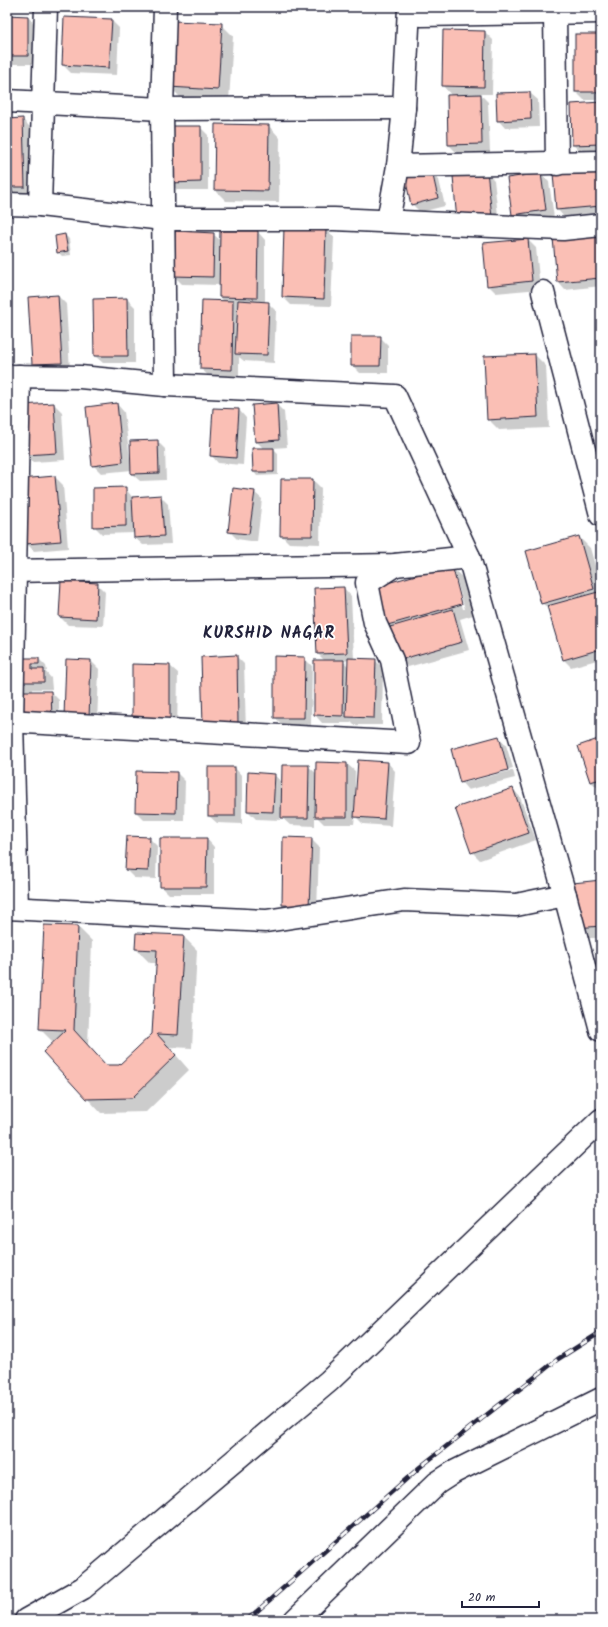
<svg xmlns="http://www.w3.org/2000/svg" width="608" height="1627" font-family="Kalam,sans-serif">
	<rect width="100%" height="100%" fill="#fff"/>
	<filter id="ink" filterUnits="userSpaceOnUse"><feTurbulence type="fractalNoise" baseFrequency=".025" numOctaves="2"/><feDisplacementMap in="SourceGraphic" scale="8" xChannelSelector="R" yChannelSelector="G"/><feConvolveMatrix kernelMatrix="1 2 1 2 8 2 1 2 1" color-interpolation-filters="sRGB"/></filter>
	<g filter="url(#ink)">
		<g fill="#0003" fill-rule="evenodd">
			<path d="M7 16 28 17 36 25 35 64H7Z"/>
			<path d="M111 20 119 28 117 75 71 73 63 65Z"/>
			<path d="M221 24 233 36 229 101 181 98 170 87Z"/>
			<path d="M444 31 485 32 493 40 492 94H480L488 102 490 152 457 153 449 145 448 96H452L443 86Z"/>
			<path d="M601 35V100H584L576 92Z"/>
			<path d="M530 93 538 100 539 127 505 128 498 120Z"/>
			<path d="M601 103V151L581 152 573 145Z"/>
			<path d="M22 119 30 127 32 194 7 195V120Z"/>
			<path d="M269 126 280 138 279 202 226 201 215 190Z"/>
			<path d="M200 127 208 135V190H177L170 182Z"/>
			<path d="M601 170V214L564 217 557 209Z"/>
			<path d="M431 172 439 180 445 206 420 212 412 204Z"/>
			<path d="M486 172 494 180 499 224 466 228Z"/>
			<path d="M541 174 549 182 554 218 520 222 512 214Z"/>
			<path d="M285 228 326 229 334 237 331 306 291 305 283 297Z"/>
			<path d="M258 232 265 240V303H268L276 311 274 363 244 361 239 357V377L209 376 201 369 225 302 220 297V285L182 284 174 276 213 234 221 241Z"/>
			<path d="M601 234V286L565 290 558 282Z"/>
			<path d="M65 235 69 239 71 255 62 256 58 252Z"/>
			<path d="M528 240 536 248 540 289 496 293 488 285 484 244Z"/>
			<path d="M58 296 66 304 70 370 41 372 33 364 29 298Z"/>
			<path d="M127 299 135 307V363H103L95 356Z"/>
			<path d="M380 337 388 345V373H360L352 365Z"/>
			<path d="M535 355 546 366 549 428 499 430 488 419Z"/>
			<path d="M54 404 62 412 65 460 33 462 26 455Z"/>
			<path d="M117 404 124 412 130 459 157 441 165 449 166 480 140 481 132 474V470L101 473 93 465Z"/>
			<path d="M276 404 284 412 287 447 273 448 278 453V475L257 476 254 472 264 449 256 441Z"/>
			<path d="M239 410 246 418 243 465 218 463 211 455Z"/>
			<path d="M55 477 63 485 68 548 34 551 26 543Z"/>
			<path d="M282 480H313L321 488 320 544 289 543 281 535Z"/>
			<path d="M125 488 133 498 160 496 168 504 171 544 143 545 135 538V533L102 534 94 526Z"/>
			<path d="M254 492 262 499 257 542 237 539 229 531Z"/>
			<path d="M579 537 590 548 601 586V659L571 667 563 659 550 610 542 603Z"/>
			<path d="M451 567 463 578 473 615 460 619 469 650 408 667 400 659 392 633 384 625ZM454 578H456L465 609H463Z"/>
			<path d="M97 584 105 592 103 626 68 625 60 617Z"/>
			<path d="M344 588 351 596 354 659 375 660 383 668 382 725H355L351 721V723H322L315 715V661H325L318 654ZM349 660 348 666 343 661Z"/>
			<path d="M236 656 244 664 246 731 211 732Z"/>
			<path d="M304 658 312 666 311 726 282 725 275 717Z"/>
			<path d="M15 659H39L46 666 47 671H45L51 678 52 689H32V692H51L59 700V727H23Z"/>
			<path d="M91 661 99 669 97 725 65 717Z"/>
			<path d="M133 665 170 666 178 673 177 734Z"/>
			<path d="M499 737 506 745 513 768 464 781V783L513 770 515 778 468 790 461 782Z"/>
			<path d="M601 739V789H599L591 782Z"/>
			<path d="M317 763 347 764 355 771V802H356L388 763 395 771 391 826 363 824 355 816 354 824H324L315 815V826L290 825 280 816V820L256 819 248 811 249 773 274 775 283 783 308 766 317 774Z"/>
			<path d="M235 768 242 776V824L217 823 209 816Z"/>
			<path d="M177 773 185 781 184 820H144L136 812Z"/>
			<path d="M513 789 520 797 536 840 480 860 472 852Z"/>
			<path d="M149 838 157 846 156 879 134 878 126 870Z"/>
			<path d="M207 839 214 847V894H169L161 886Z"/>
			<path d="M311 839 319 847 317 913 290 912 283 904Z"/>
			<path d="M601 881V938H589L578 927Z"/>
			<path d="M78 927 92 941 88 1045 107 1066H119L153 1034 157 963H150L136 949 183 936 197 950 192 1048 169 1047 189 1070 146 1112 101 1113 87 1098 54 1043 40 1029Z"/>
		</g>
		<g fill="#fabfb5" stroke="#22223b">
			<path d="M7 15 28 16V56H7Z"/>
			<path d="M64 17 112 19 109 68 62 65Z"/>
			<path d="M173 21 222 23 218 90 169 87Z"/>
			<path d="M443 30 485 31 484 87 442 86Z"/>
			<rect x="575" y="34" width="26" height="58"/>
			<path d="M530 92 531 119 497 121 496 93Z"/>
			<path d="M481 94 482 144 448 145 447 95Z"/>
			<path d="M601 102V144L572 145 571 104Z"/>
			<path d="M23 118 25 187H7V119Z"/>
			<path d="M215 124 269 125 268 191 214 190Z"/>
			<path d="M168 126H201V182L169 183Z"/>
			<path d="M601 169V206L556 210 553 173Z"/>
			<path d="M432 171 438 198 411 205 405 177Z"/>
			<path d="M487 171 492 217 457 221 453 176Z"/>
			<path d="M541 173 546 210 512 215 507 178Z"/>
			<path d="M284 227 326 228 324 299 282 297Z"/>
			<path d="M175 231 214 233 213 277 173 276Z"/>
			<path d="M220 231H258L257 298 219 297Z"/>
			<path d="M601 233V278L557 282 553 238Z"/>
			<path d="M65 234 68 251 57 253 55 236Z"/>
			<path d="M528 239 532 281 487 286 483 243Z"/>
			<path d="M58 295 62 363 32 364 28 297Z"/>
			<path d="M127 298 128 356H94L93 299Z"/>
			<path d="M202 300 233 301 232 370 200 369Z"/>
			<path d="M238 300 269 302 267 355 235 354Z"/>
			<path d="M351 336H381L380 366H351Z"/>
			<path d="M535 354 538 417 487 420 484 356Z"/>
			<path d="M54 403 57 453 25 455 21 405Z"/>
			<path d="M117 403 123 462 92 466 86 407Z"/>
			<path d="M277 403 279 440 255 442 252 405Z"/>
			<path d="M213 408 239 409 236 458 210 456Z"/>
			<path d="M158 440 159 473 131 474 130 441Z"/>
			<path d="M252 448H274V472H253Z"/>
			<path d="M55 476 61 541 25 544 20 479Z"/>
			<path d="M281 479H313L312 536H280Z"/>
			<path d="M126 487V526L93 527V488Z"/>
			<path d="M233 488 255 491 249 534 228 532Z"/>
			<path d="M161 495 164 536 134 538 132 497Z"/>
			<path d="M579 536 594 589 541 604 526 551Z"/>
			<path d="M452 565 462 604 384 626 373 587Z"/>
			<path d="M61 581 98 583 96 619 59 617Z"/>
			<path d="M344 587 347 653 317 654 314 588Z"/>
			<path d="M598 592 601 604V649L563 660 547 606Z"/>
			<path d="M453 609 462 642 399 660 390 627Z"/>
			<path d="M237 655 238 724 203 725 201 657Z"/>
			<path d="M274 656 305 657 304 718H274Z"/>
			<path d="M14 658H39V664H32V669H44V682H24V691H51L52 719 14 720Z"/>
			<path d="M348 658 376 659 374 718 346 717Z"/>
			<path d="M66 659 91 660 89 718 64 717Z"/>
			<path d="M314 660H344L343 716 314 715Z"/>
			<path d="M132 664 170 665V726H132Z"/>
			<path d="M499 736 508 770 460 783 451 749Z"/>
			<path d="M601 738V779L590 782 578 746Z"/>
			<path d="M358 760 388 762 384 819 354 817Z"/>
			<path d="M316 762 347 763V817H315Z"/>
			<path d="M282 765H309L308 818H281Z"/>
			<rect x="208" y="767" width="27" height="49"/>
			<path d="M136 771 177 772 176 813 135 812Z"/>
			<path d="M248 772 275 774 273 812 247 811Z"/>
			<path d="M513 788 529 833 471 853 455 808Z"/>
			<path d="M127 836 150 837 148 871 125 870Z"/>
			<path d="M283 837 312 838 309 906 282 905Z"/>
			<path d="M160 838H207L206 887H160Z"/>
			<path d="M601 880V926L577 928 573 883Z"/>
			<path d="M44 925 78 926 74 1030 106 1065H119L152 1034 157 950 135 949 136 933 184 935 178 1035 157 1034 176 1055 132 1098 86 1099 43 1052 66 1030 39 1029Z"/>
		</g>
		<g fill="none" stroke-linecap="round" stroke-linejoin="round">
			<g stroke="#22223b" stroke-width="25">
				<g id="minor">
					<path d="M409 7 404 108 398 166 601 162"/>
					<path d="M414 7 421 15 601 12"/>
					<path d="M555 14 557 164"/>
					<path d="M7 101 162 109 404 108"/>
					<path d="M7 204 40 205 163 219H334L563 229 601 225"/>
					<path d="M40 205 46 7"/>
					<path d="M388 221 398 166"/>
					<path d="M543 292 601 515"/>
					<path d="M7 376 80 377 165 385 395 396 469 557 565 895 601 1030"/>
					<path d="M165 385 162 109 165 7"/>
					<path d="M7 571 395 565 469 557"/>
					<path d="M7 721 409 743 392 660 375 623 367 583 395 565"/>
					<path d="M7 908 266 921 404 900 516 905 565 895"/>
					<path d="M17 908 12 721 19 376"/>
					<path d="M295 1620 437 1483 454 1472 601 1399"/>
				</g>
			</g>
			<g stroke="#22223b" stroke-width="25">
				<path id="secondary" d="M26 1620 83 1588 329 1381 601 1120"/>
			</g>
			<use href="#minor" stroke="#fff" stroke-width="22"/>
			<use href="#secondary" stroke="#fff" stroke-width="22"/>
			<g stroke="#22223b" stroke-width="4.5">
				<path id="rail" d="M247 1620 420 1467 558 1359 601 1332"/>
			</g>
			<use href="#rail" stroke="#fff" stroke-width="3" stroke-dasharray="9" stroke-linecap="butt"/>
		</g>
	</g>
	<g text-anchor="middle" stroke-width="3.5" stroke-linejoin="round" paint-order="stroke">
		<g font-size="16" font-weight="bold" letter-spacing="1" fill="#22223b" stroke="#fff">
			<text x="269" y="638">KURSHID NAGAR</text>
		</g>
	</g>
	<rect width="608" height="1627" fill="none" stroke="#fff" stroke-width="24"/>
	<rect x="12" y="12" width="584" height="1603" fill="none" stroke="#22223b" stroke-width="1.5" filter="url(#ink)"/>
	<path d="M462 1601v6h77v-6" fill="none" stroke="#22223b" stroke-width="2"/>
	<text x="468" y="1601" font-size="12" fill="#22223b" stroke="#ffffff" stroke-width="3" paint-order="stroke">20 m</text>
</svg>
